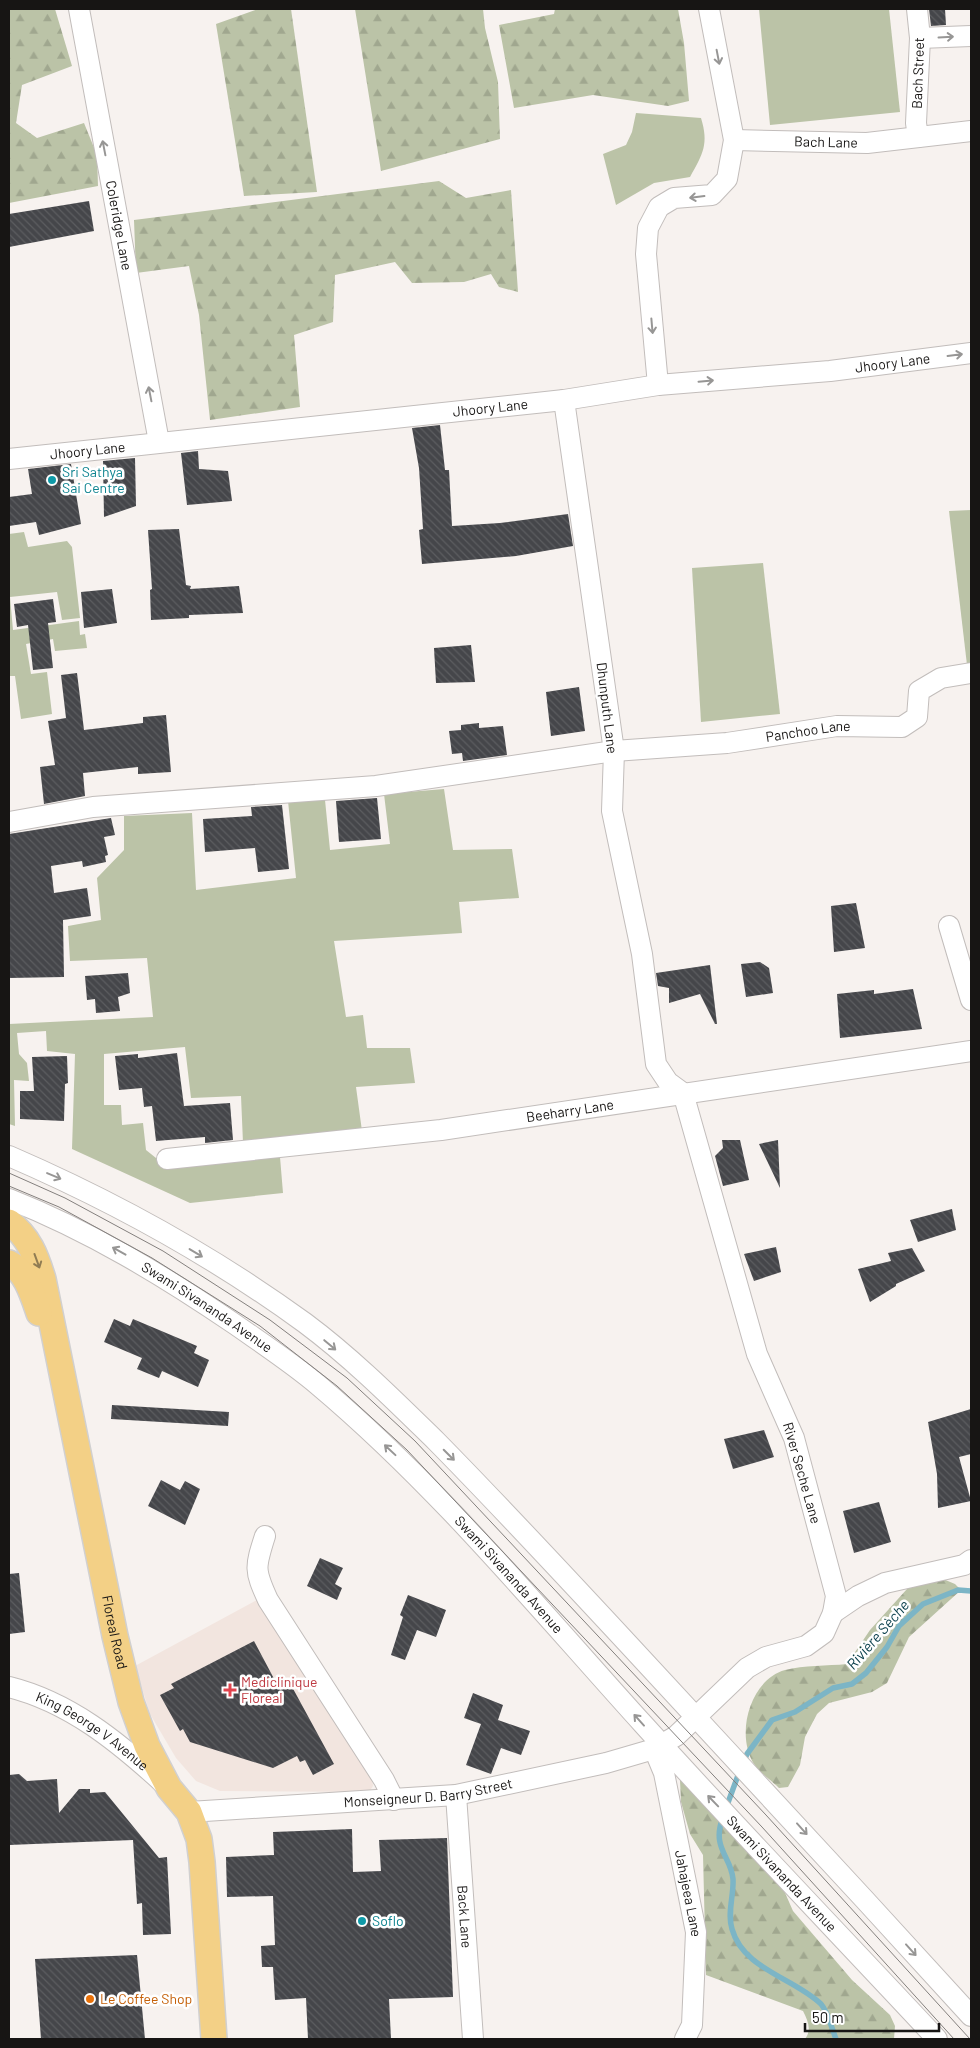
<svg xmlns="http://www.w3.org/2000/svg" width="980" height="2048" font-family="Barlow,sans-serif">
	<defs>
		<pattern id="forest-firs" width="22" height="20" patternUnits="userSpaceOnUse" patternTransform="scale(1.25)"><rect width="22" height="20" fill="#bbc3a7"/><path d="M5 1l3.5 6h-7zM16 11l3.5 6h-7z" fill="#a0a78f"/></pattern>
		<pattern id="building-back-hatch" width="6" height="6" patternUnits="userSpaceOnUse" patternTransform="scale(1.25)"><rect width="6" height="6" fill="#45464a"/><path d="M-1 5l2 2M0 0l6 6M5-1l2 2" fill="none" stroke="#5c5d60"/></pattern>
	</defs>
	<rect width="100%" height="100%" fill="#f7f2ef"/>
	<path fill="#f2e5df" d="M257 1600 371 1771 373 1786 369 1792 220 1791 196 1781 176 1758 150 1714 135 1666Z"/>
	<g fill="#bbc3a7">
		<path d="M759 9H889L900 112 770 125Z"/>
		<path d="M636 113 701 118C709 144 703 154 690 177L654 183 616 205 603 154 626 145 632 132Z"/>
		<path d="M971 510V664L967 665 949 511Z"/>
		<path d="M24 532 28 547 67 541 72 547 80 618 62 620 57 592 10 597 13 630 79 621 80 635 85 634 87 648 55 651 53 639 26 644 31 674 47 672 52 714 21 719 15 676H9V534Z"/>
		<path d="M763 563 780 714 701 722 692 568Z"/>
		<path d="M444 789 453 850 512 849 519 898 459 902 462 933 334 941 346 1017 363 1015 367 1048H410L415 1083 356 1087 362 1131 243 1143 241 1096 191 1098 185 1047 104 1054V1105H121L122 1125 143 1123 146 1150 166 1166 280 1157 283 1193 190 1203 72 1149 75 1054 47 1051 46 1031 17 1033 19 1054 27 1063 29 1081 14 1080 15 1126 9 1124V1024L153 1017 147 958 70 961 68 926 101 920 97 878 124 850V816L192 813 196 890 296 878 288 801 325 800 330 850 390 844 384 794Z"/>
	</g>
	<g fill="url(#forest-firs)">
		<path d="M9 9H55L72 66 22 85 16 123 37 138 84 123 97 155 98 186 9 203Z"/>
		<path d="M258 9H291L317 192 244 196 216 24Z"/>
		<path d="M355 9H483L485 28 498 82 500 139 381 171Z"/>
		<path d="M555 9H678L684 43 689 101 668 106 593 95 514 108 499 25 554 14Z"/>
		<path d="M439 181 466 198 511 190 518 292 499 287 491 274 464 282 412 283 395 262 335 275 333 322 294 335 300 407 210 420 199 315 189 266 136 273 134 220Z"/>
		<path d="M931 1574 955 1584 961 1590 909 1637 887 1683 872 1692 829 1703 817 1714 805 1737 800 1765 788 1787 779 1788C772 1781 760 1773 754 1764 735 1734 750 1680 785 1670 804 1665 827 1666 847 1664L870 1630 916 1579Z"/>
		<path d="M680 1780 782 1886 793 1911 852 1980 890 2015 895 2026 894 2039H805C812 2030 808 2021 803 2011L706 1975 703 1855 690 1834 681 1802Z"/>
	</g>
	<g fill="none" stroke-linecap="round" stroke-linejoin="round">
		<g stroke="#7cb5c6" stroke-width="5.5">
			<path d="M744 1761 747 1754 772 1720 795 1712 833 1688 852 1684 866 1673 887 1647 899 1626 923 1604 958 1590 971 1591"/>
			<path d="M726 1808 740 1770"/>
			<path d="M723 1817C711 1848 731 1856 733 1879 734 1895 727 1913 732 1929 743 1969 794 1978 821 2004 828 2012 832 2029 836 2039"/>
		</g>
	</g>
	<g fill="url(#building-back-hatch)">
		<path d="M929 9H945L946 25 931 26Z"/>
		<path d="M89 201 94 231 9 247V214Z"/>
		<path d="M440 425 445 470H449L452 526 500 523 568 514 573 546 516 556 422 564 419 530 423 529 419 468 412 428Z"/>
		<path d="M198 451 199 469 228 471 232 501 187 505 181 453Z"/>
		<path d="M135 458 136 506 104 517 103 461Z"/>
		<path d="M71 464 81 524 39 535 36 522 9 526V497L32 494 28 469Z"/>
		<path d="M179 529 186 585 191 586 190 589 239 586 243 613 189 615V618L151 620 150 590 152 589 148 530Z"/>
		<path d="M112 589 117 623 84 628 81 592Z"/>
		<path d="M53 599 56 622 48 623 53 668 33 670 28 625 17 627 14 604Z"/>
		<path d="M471 645 475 682 436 683 434 648Z"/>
		<path d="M77 673 84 730 143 723V717L166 715 171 772 138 774V767L83 773 85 796 44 804 40 767 55 765 48 721 66 718 61 675Z"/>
		<path d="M579 687 585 731 551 736 546 692Z"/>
		<path d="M479 723V728L503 726 507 755 463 761 462 753 452 754 449 731 461 730V725Z"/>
		<path d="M377 798 381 839 339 842 336 801Z"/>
		<path d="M282 805 289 869 258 872 255 848 205 852 203 819 252 816 251 807Z"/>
		<path d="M111 818 115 835 104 837 108 855 105 856 106 862 83 867 82 861 51 866 54 893 87 888 91 916 63 920 64 977 9 978V834Z"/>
		<path d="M856 903 865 948 834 952 831 906Z"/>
		<path d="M760 962 769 968 773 993 746 997 741 964Z"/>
		<path d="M710 965 717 1024H715L700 994 669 1003V988L658 986 656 973Z"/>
		<path d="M128 973 130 993 118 997 120 1011 96 1013 95 999 87 1000 85 976Z"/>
		<path d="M913 989 922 1029 840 1038 837 994 874 990V994Z"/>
		<path d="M177 1053 184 1106 230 1103 233 1140 205 1143V1137L156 1141 152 1106 144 1107 142 1088 119 1090 115 1056 138 1054V1058Z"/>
		<path d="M67 1056 68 1083 65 1084 64 1121 20 1119V1091H34L32 1057Z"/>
		<path d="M722 1140H740L749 1180 723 1186 715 1156 723 1148Z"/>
		<path d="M778 1140 780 1188 759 1144Z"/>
		<path d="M952 1209 956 1230 918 1242 910 1220Z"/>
		<path d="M776 1247 781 1272 754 1281 744 1254Z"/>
		<path d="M912 1248 925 1271 896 1284V1286L870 1302 858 1269 891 1261 888 1253Z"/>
		<path d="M114 1319 130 1326 133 1319 197 1346 194 1353 209 1360 198 1387 162 1371 159 1378 137 1369 142 1358 104 1342Z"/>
		<path d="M112 1405 229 1412 228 1426 111 1419Z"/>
		<path d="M971 1409V1454L959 1457 971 1501 938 1508 937 1474 928 1422Z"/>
		<path d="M764 1430 774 1457 733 1469 724 1439Z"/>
		<path d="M161 1480 180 1490 185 1481 200 1489 185 1525 148 1506Z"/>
		<path d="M879 1502 891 1542 854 1553 843 1511Z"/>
		<path d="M320 1558 343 1568 335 1584 342 1588 337 1600 307 1586Z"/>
		<path d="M19 1573 25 1632 9 1634V1574Z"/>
		<path d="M408 1595 446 1610 436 1637 417 1630 405 1660 391 1655 403 1617 400 1615Z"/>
		<path d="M254 1641 280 1690 291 1685 334 1764 313 1775 305 1760 300 1762 297 1756 273 1768 190 1742 183 1729 180 1731 160 1695 174 1688 171 1684Z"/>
		<path d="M473 1693 503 1705 498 1720 530 1731 521 1755 501 1748 491 1774 466 1765 481 1724 464 1718Z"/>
		<path d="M19 1774 27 1781 57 1779 59 1813 79 1789H90V1793L105 1792 159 1858 167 1857 171 1934 143 1935 142 1903 137 1904 133 1840 9 1845V1775Z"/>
		<path d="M352 1829 353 1872 381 1871 379 1840 447 1838 453 1997 389 1999 391 2039H308L306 1998 275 2000 273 1967H262L261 1946 275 1945 273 1896 227 1897 226 1857 274 1855 273 1832Z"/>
		<path d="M137 1955 145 2039H41L35 1959Z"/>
	</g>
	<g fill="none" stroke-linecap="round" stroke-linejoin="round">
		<g stroke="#c2bdbb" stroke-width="22">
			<g id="minor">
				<path id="s1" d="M79 9 159 442"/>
				<path d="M917 9 920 38 916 123 918 137"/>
				<path d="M920 38 971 36"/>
				<path id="s2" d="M734 140 867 143 971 131"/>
				<path d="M658 385 646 254 648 228 659 207 674 198 712 195 727 179 734 140 709 9"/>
				<path id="s3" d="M9 459 564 400 658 385 830 371 971 353"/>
				<path id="s4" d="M9 822 93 807 376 786 614 751 727 743 837 726 902 727 917 717 919 691 941 678 971 673"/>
				<path d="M949 926 971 1000"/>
				<path d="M9 1156C113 1201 213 1256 305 1323 352 1358 394 1400 436 1441 502 1508 566 1577 630 1646 744 1768 858 1892 971 2016"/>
				<path id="s5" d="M167 1159 441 1130 971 1051"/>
				<path id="s6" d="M9 1199C90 1231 164 1276 236 1325 263 1344 292 1363 318 1385 437 1485 538 1608 643 1724 739 1830 839 1934 937 2039"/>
				<path d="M265 1536C255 1567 254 1570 268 1600L384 1780 394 1800"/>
				<path d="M833 1613 858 1596 885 1583 964 1565 971 1560"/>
				<path id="s7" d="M9 1687C69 1702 117 1741 162 1782"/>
				<path id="s8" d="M654 1749 664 1773 696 1932 692 2025 685 2039"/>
				<path id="s9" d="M456 1795 473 2039"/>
				<path id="s10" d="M189 1812 456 1795 606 1763 654 1749 676 1736 747 1668 766 1657 806 1646 824 1633 833 1613 836 1596 794 1438 757 1354 683 1093 668 1082 656 1064 642 954 612 811 614 751 564 400"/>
			</g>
		</g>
		<g stroke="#d1d0d0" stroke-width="28">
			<g id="major">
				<path id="s11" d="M9 1222C29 1237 36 1256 43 1279L115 1636 131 1702 147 1746 169 1788 189 1812 199 1839 202 1862 214 2039"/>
				<path d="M9 1263C26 1271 33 1296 39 1313"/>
			</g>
		</g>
		<use href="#minor" stroke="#fff" stroke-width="20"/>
		<use href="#major" stroke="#f3d086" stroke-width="25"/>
		<g stroke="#84807e" stroke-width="1">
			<path d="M9 1173 65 1198 163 1251 270 1320 347 1378 415 1441 766 1815 970 2039"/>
			<path d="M9 1186 59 1207 152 1258 260 1326 337 1386 407 1450 762 1827 954 2039"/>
		</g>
	</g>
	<defs><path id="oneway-shaft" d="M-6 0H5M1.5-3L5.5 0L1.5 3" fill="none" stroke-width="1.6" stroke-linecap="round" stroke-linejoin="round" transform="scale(1.25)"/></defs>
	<g stroke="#979695">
		<use href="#oneway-shaft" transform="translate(946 37) rotate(-3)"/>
		<use href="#oneway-shaft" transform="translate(718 57) rotate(79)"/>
		<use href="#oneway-shaft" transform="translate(104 148) rotate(-101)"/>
		<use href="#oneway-shaft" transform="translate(697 197) rotate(173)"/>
		<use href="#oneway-shaft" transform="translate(652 326) rotate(85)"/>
		<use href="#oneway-shaft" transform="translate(955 355) rotate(-7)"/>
		<use href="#oneway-shaft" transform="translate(706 381) rotate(-5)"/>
		<use href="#oneway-shaft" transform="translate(150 394) rotate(-101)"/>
		<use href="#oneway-shaft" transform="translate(54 1176) rotate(23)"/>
		<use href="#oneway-shaft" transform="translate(119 1251) rotate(-151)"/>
		<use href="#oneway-shaft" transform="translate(196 1253) rotate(31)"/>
		<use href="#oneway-shaft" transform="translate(330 1345) rotate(40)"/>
		<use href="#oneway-shaft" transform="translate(390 1450) rotate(-137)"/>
		<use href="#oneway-shaft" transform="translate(449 1455) rotate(45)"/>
		<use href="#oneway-shaft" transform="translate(639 1720) rotate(-132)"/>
		<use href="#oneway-shaft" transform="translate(713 1801) rotate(-134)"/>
		<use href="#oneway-shaft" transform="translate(802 1829) rotate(48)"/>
		<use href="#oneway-shaft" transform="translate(911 1950) rotate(48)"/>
	</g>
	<use stroke="#907c53" href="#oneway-shaft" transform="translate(37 1261) rotate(70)"/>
	<g fill="#0f9aa8" stroke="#fff" stroke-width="2">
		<circle cx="52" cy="480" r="5"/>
		<circle cx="362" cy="1921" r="5"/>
	</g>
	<path fill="#e0444e" stroke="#fff" stroke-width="2" d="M227.5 1682.5h5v5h5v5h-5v5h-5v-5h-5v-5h5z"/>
	<circle fill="#e8710a" stroke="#fff" stroke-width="2" cx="90" cy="1999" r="5"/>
	<g text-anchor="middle" stroke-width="5" stroke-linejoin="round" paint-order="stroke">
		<g font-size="14" fill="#171514" stroke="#fff">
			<text transform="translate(918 73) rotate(-88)" y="5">Bach Street</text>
			<text dy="5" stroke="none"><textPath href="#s2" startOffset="92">Bach Lane</textPath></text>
			<text dy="5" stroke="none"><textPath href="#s1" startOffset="220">Coleridge Lane</textPath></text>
			<text dy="5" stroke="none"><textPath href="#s3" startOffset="889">Jhoory Lane</textPath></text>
			<text dy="5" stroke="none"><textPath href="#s3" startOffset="484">Jhoory Lane</textPath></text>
			<text dy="5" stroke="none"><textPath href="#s3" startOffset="79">Jhoory Lane</textPath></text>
			<text transform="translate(607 708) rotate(83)" y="5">Dhunputh Lane</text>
			<text dy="5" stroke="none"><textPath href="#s4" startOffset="805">Panchoo Lane</textPath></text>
			<text dy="5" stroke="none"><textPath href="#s5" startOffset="406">Beeharry Lane</textPath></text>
			<text dy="5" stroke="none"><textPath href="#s6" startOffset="226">Swami Sivananda Avenue</textPath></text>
			<text transform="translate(802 1473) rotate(74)" y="5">River Seche Lane</text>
			<text dy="5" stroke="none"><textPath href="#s6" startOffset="631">Swami Sivananda Avenue</textPath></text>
			<text dy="5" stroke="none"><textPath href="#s11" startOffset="428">Floreal Road</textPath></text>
			<text dy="5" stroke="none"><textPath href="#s7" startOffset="95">King George V Avenue</textPath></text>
			<text dy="5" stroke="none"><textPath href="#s10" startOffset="240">Monseigneur D. Barry Street</textPath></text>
			<text dy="5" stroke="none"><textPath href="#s6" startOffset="1036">Swami Sivananda Avenue</textPath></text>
			<text dy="5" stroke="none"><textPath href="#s8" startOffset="149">Jahajeea Lane</textPath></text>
			<text dy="5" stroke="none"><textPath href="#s9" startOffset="122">Back Lane</textPath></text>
		</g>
		<g font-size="14" fill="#0d838f" stroke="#fff" text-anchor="start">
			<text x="62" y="477">Sri Sathya<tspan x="62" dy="16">Sai Centre</tspan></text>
			<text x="372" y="1926">Soflo</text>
		</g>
		<g font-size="14" fill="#be3a42" stroke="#fff" text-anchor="start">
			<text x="241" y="1687">Mediclinique<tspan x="241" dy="16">Floreal</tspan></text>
		</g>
		<g font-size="14" fill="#c56008" stroke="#fff" text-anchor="start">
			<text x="100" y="2004">Le Coffee Shop</text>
		</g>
		<g font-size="15" font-style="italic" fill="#043b48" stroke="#fff">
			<text transform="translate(878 1635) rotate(-49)" y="5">Rivière Sèche</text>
		</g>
	</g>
	<rect width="980" height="2048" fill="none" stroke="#171514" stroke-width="20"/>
	<path d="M805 2023v8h134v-8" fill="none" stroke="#171514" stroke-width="2.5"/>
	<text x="812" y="2023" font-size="15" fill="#171514" stroke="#ffffff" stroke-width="4" paint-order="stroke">50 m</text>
</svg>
